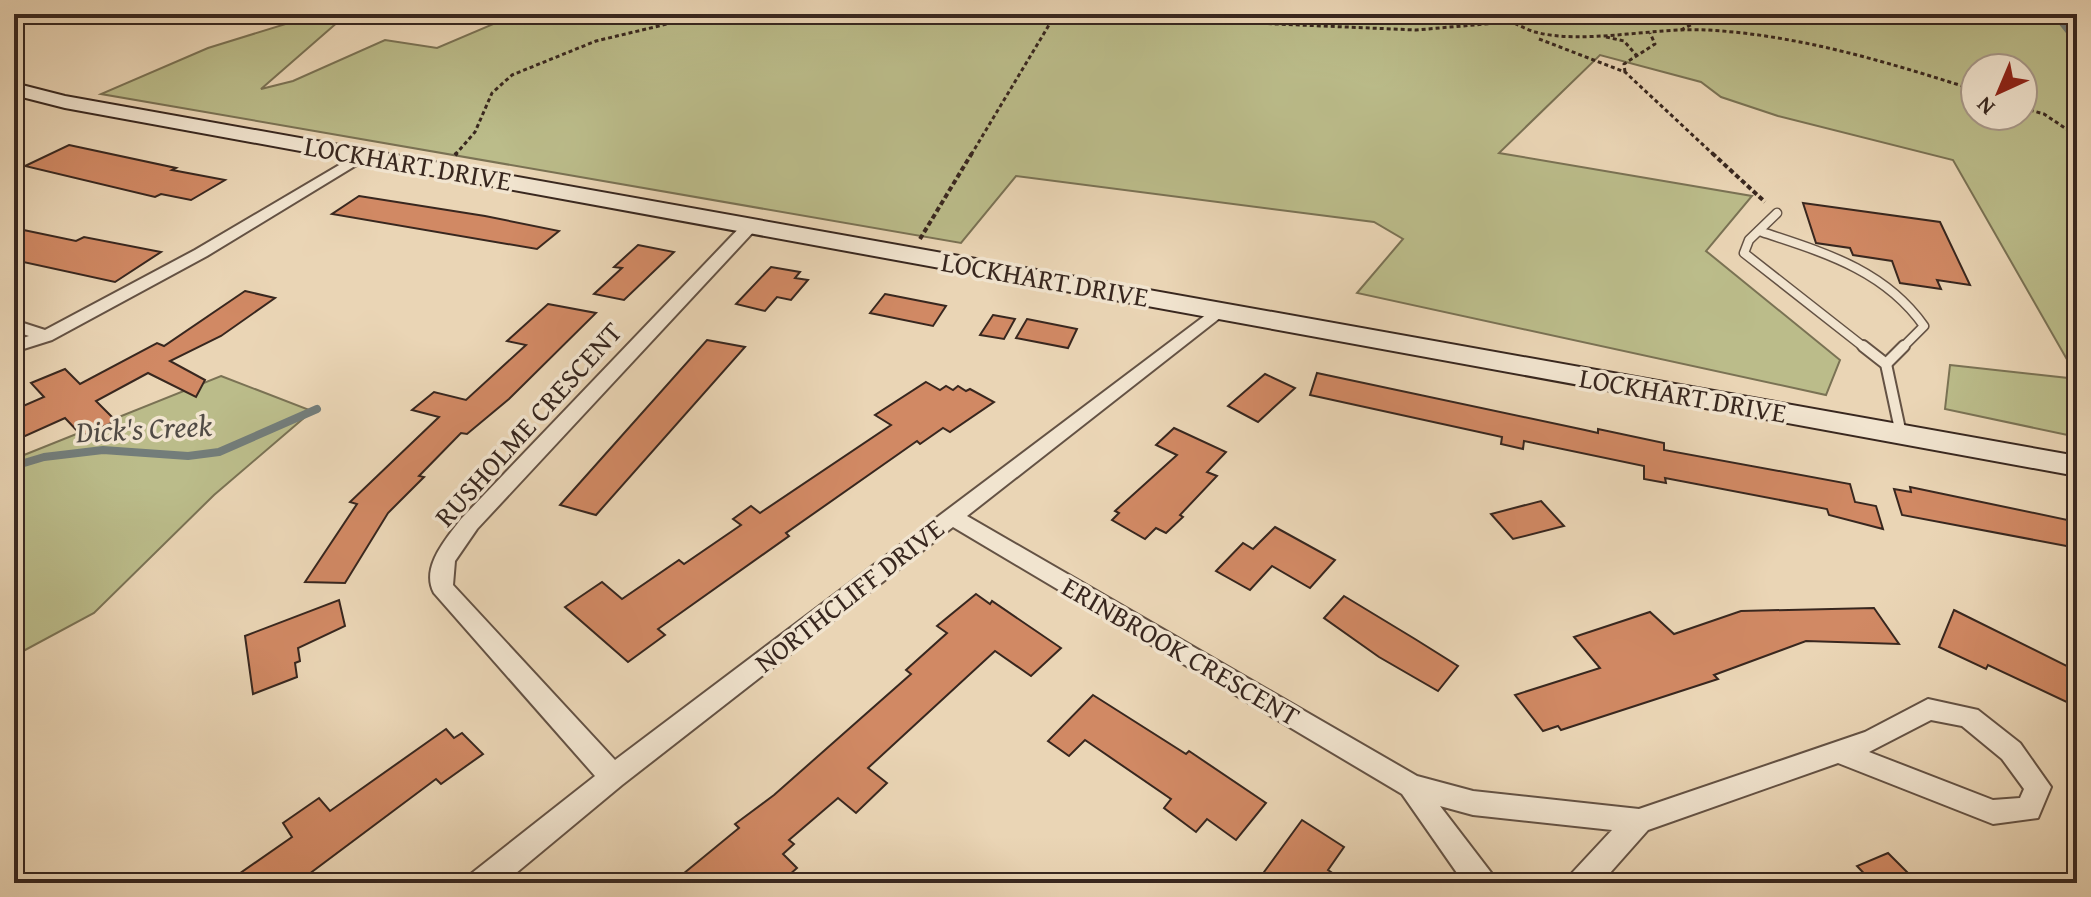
<svg xmlns="http://www.w3.org/2000/svg" width="2091" height="897" font-family="'Gentium Book Plus',serif">
	<rect width="100%" height="100%" fill="#ead5b5"/>
	<filter id="stains"><feTurbulence type="fractalNoise" baseFrequency=".0025" numOctaves="4"/><feColorMatrix values="0 0 0 0 .2 0 0 0 0 .09 0 0 0 0 .02 0 0 0 .5 -.17"/></filter>
	<radialGradient id="worn" r=".72"><stop offset=".6" stop-color="#630" stop-opacity="0"/><stop offset="1" stop-color="#630" stop-opacity=".3"/></radialGradient>
	<g fill="#bbbc8a" stroke="#7a7254" stroke-width="2" fill-rule="evenodd">
		<path d="M318 14H347L261 89 293 81 385 40 437 48 510 17 506 14H2077V377L1953 160 1778 116 1721 97 1701 82 1600 55 1499 153 1752 196 1706 251 1840 360 1826 395 1357 293 1403 239 1374 222 1016 176 961 243 101 94 208 48ZM1975 68H2023V116H1975Z"/>
		<path d="M1950 365 2077 379V437L1945 409Z"/>
		<path d="M221 376 312 411 214 495 94 613 14 656V459Z"/>
	</g>
	<g fill="none" stroke-linecap="round" stroke-linejoin="round">
		<path stroke="#737d7a" stroke-width="5" d="M2054 14 2077 43"/>
		<path stroke="#737d7a" stroke-width="8" d="M14 466 44 457 103 450 188 456 219 452 317 409"/>
	</g>
	<g fill="#d18964" stroke="#38271f" stroke-width="2">
		<path d="M69 145 176 168 172 170 225 180 191 200 161 194 155 197 25 166Z"/>
		<path d="M359 196 485 216 559 231 537 249 332 214Z"/>
		<path d="M1803 203 1940 222 1970 285 1937 280 1941 289 1900 283 1892 261 1853 255 1850 248 1816 243Z"/>
		<path d="M14 228 76 241 84 237 161 252 115 282 14 260Z"/>
		<path d="M638 245 674 252 624 300 594 294 622 268 614 267Z"/>
		<path d="M771 267 800 272 795 278 808 280 791 300 777 297 765 311 736 304Z"/>
		<path d="M245 291 275 298 221 336 170 361 205 380 196 397 148 373 96 401 116 421 82 436 65 418 14 441V410L44 397 31 383 65 369 80 384 157 343 164 346Z"/>
		<path d="M885 294 946 306 933 326 870 313Z"/>
		<path d="M548 304 596 313 509 399 467 434 461 433 419 476 424 477 388 513 345 583 305 582 357 504 350 502 439 417 412 410 434 392 466 400 526 345 507 341Z"/>
		<path d="M993 315 1015 319 1004 339 980 335Z"/>
		<path d="M1027 319 1077 329 1068 348 1016 338Z"/>
		<path d="M707 340 745 347 596 515 560 505Z"/>
		<path d="M1317 373 1585 430 1598 433V429L1664 443V450L1850 484 1855 502 1876 506 1883 529 1829 515 1827 509 1665 478 1666 483 1644 479V466L1524 441 1523 449 1501 444 1502 437 1310 395Z"/>
		<path d="M1265 374 1295 388 1258 422 1228 406Z"/>
		<path d="M926 382 940 390 946 386 953 390 958 386 966 391 970 389 994 402 950 432 943 428 920 444 917 441 786 533 789 536 658 629 665 635 628 662 565 607 602 582 622 599 679 560 684 564 741 525 733 519 751 506 760 513 891 425 875 415Z"/>
		<path d="M1174 428 1226 452 1207 472 1217 476 1180 515 1183 517 1166 533 1156 528 1145 539 1112 520 1119 513 1115 511 1177 455 1156 445Z"/>
		<path d="M1910 487 2077 522V548L1902 515 1894 489 1911 492Z"/>
		<path d="M1541 501 1564 526 1513 539 1491 514Z"/>
		<path d="M1275 527 1335 560 1310 588 1272 566 1250 590 1216 571 1243 543 1253 549Z"/>
		<path d="M976 594 990 604 992 601 1061 648 1031 676 995 651 868 768 887 783 856 813 838 798 789 840 794 844 783 854 797 868 780 883H672L739 828 735 824 774 795 911 674 906 670 947 633 937 626Z"/>
		<path d="M1344 596 1415 639 1458 666 1438 691 1379 657 1324 618Z"/>
		<path d="M339 600 345 626 298 648 300 661 295 663 297 677 253 694 245 636Z"/>
		<path d="M1874 608 1899 644 1806 641 1714 675 1718 679 1561 730 1558 726 1543 731 1515 695 1600 668 1574 637 1650 612 1674 634 1741 611Z"/>
		<path d="M1954 610 2077 671 2073 705 1988 665 1986 669 1939 647Z"/>
		<path d="M1093 695 1186 754 1189 751 1266 803 1236 840 1207 819 1196 832 1164 808 1171 799 1085 740 1069 756 1048 741Z"/>
		<path d="M446 729 454 738 462 733 483 754 441 784 436 779 297 883H226L292 837 283 823 319 798 330 811Z"/>
		<path d="M1302 820 1344 847 1328 870 1347 883H1256Z"/>
		<path d="M1888 853 1918 883H1873L1857 866Z"/>
	</g>
	<g fill="none" stroke-linecap="round" stroke-linejoin="round">
		<g stroke="#645244" stroke-width="11">
			<g id="lane-far1">
				<path d="M1777 213 1749 240 1744 253 1865 348"/>
				<path d="M1759 231C1822 252 1884 269 1924 326L1902 348"/>
			</g>
		</g>
		<g stroke="#645244" stroke-width="14">
			<g id="lane">
				<path d="M1863 346 1886 364 1901 434"/>
				<path d="M1886 364 1904 346"/>
			</g>
		</g>
		<g stroke="#645244" stroke-width="4">
			<g id="street">
				<path d="M363 151 370 155 368 158 207 256 52 340 14 352V341L29 336 14 331V320L45 330 195 250Z"/>
				<path d="M751 220 759 225 757 228 477 529 455 561 453 585 615 760 1219 305 1228 310 1225 314 967 516 1417 776 1473 791 1639 809 1865 732 1928 699 1978 710 2020 743 2051 787 2038 818 1993 824 1838 763 1648 830 1601 883H1568L1572 873 1612 830 1473 815 1440 806 1499 883H1464L1402 794 953 527 622 785 504 883H468L472 873 595 776 434 593C420 567 447 538 461 519L745 222ZM1931 720 1962 726 2002 759 2024 789 2020 798 1993 800 1869 752Z"/>
			</g>
		</g>
		<g stroke="#38271f" stroke-width="4">
			<path id="secondary" d="M14 83 65 96 2077 456V476L65 108 14 95Z"/>
		</g>
		<g stroke="#38271f" stroke-width="3" stroke-dasharray="4 3" stroke-linecap="butt">
			<path d="M1044 14 1416 30 1497 23 1523 14"/>
			<path d="M1496 14C1509 20 1522 28 1535 32 1584 45 1655 27 1707 30 1799 35 1887 62 1975 90"/>
			<path d="M1681 30 1712 14"/>
			<path d="M1606 37 1624 41 1637 56"/>
			<path d="M1539 39 1625 72 1714 155"/>
			<path d="M1625 72 1624 64 1655 44 1650 33"/>
			<path d="M2023 108 2044 114 2077 136"/>
			<path d="M455 155 475 132 492 93 512 75 596 41 709 14"/>
			<path d="M971 155 1055 15"/>
		</g>
		<g stroke="#38271f" stroke-width="4" stroke-dasharray="5 3" stroke-linecap="butt">
			<path d="M1712 153 1765 202"/>
			<path d="M455 155 457 153"/>
			<path d="M920 239 972 153"/>
		</g>
		<use href="#lane-far1" stroke="#f1e4cf" stroke-width="8"/>
		<use href="#lane" stroke="#f1e4cf" stroke-width="10"/>
		<use href="#street" fill="#f1e4cf" fill-rule="evenodd"/>
		<use href="#secondary" fill="#f1e4cf" fill-rule="evenodd"/>
	</g>
	<g text-anchor="middle" stroke-width="7" stroke-linejoin="round" paint-order="stroke">
		<g font-size="28" fill="#38271f" stroke="#f1e4cf">
			<text transform="translate(408 163) rotate(10)" y="10">LOCKHART DRIVE</text>
			<text transform="translate(1045 279) rotate(10)" y="10">LOCKHART DRIVE</text>
			<text transform="translate(1683 395) rotate(10)" y="10">LOCKHART DRIVE</text>
			<text transform="translate(528 424) rotate(-48)" y="10">RUSHOLME CRESCENT</text>
			<text transform="translate(849 595) rotate(-38)" y="10">NORTHCLIFF DRIVE</text>
			<text transform="translate(1181 651) rotate(30)" y="10">ERINBROOK CRESCENT</text>
		</g>
		<g font-size="30" font-style="italic" fill="#514b45" stroke="#f1e4cf">
			<text transform="translate(144 429) rotate(-3)" y="10">Dick's Creek</text>
		</g>
	</g>
	<rect width="2091" height="897" fill="none" stroke="#ead5b5" stroke-width="48"/>
	<rect x="16" y="16" width="2059" height="865" fill="none" stroke="#38271f" stroke-width="4"/>
	<rect x="24" y="24" width="2043" height="849" fill="none" stroke="#38271f" stroke-width="2"/>
	<g transform="translate(1999 92) rotate(224)"><circle r="38" fill="#f1e4cf" stroke="#a79889" stroke-width="2"/>
	<path d="M0-6L14 30L0 20L-14 30Z" fill="#8f2418"/>
	<text y="-12" font-size="22" font-weight="bold" text-anchor="middle" fill="#38271f">N</text>
	</g>
	<rect width="100%" height="100%" filter="url(#stains)"/>
	<rect width="100%" height="100%" fill="url(#worn)"/>
</svg>
